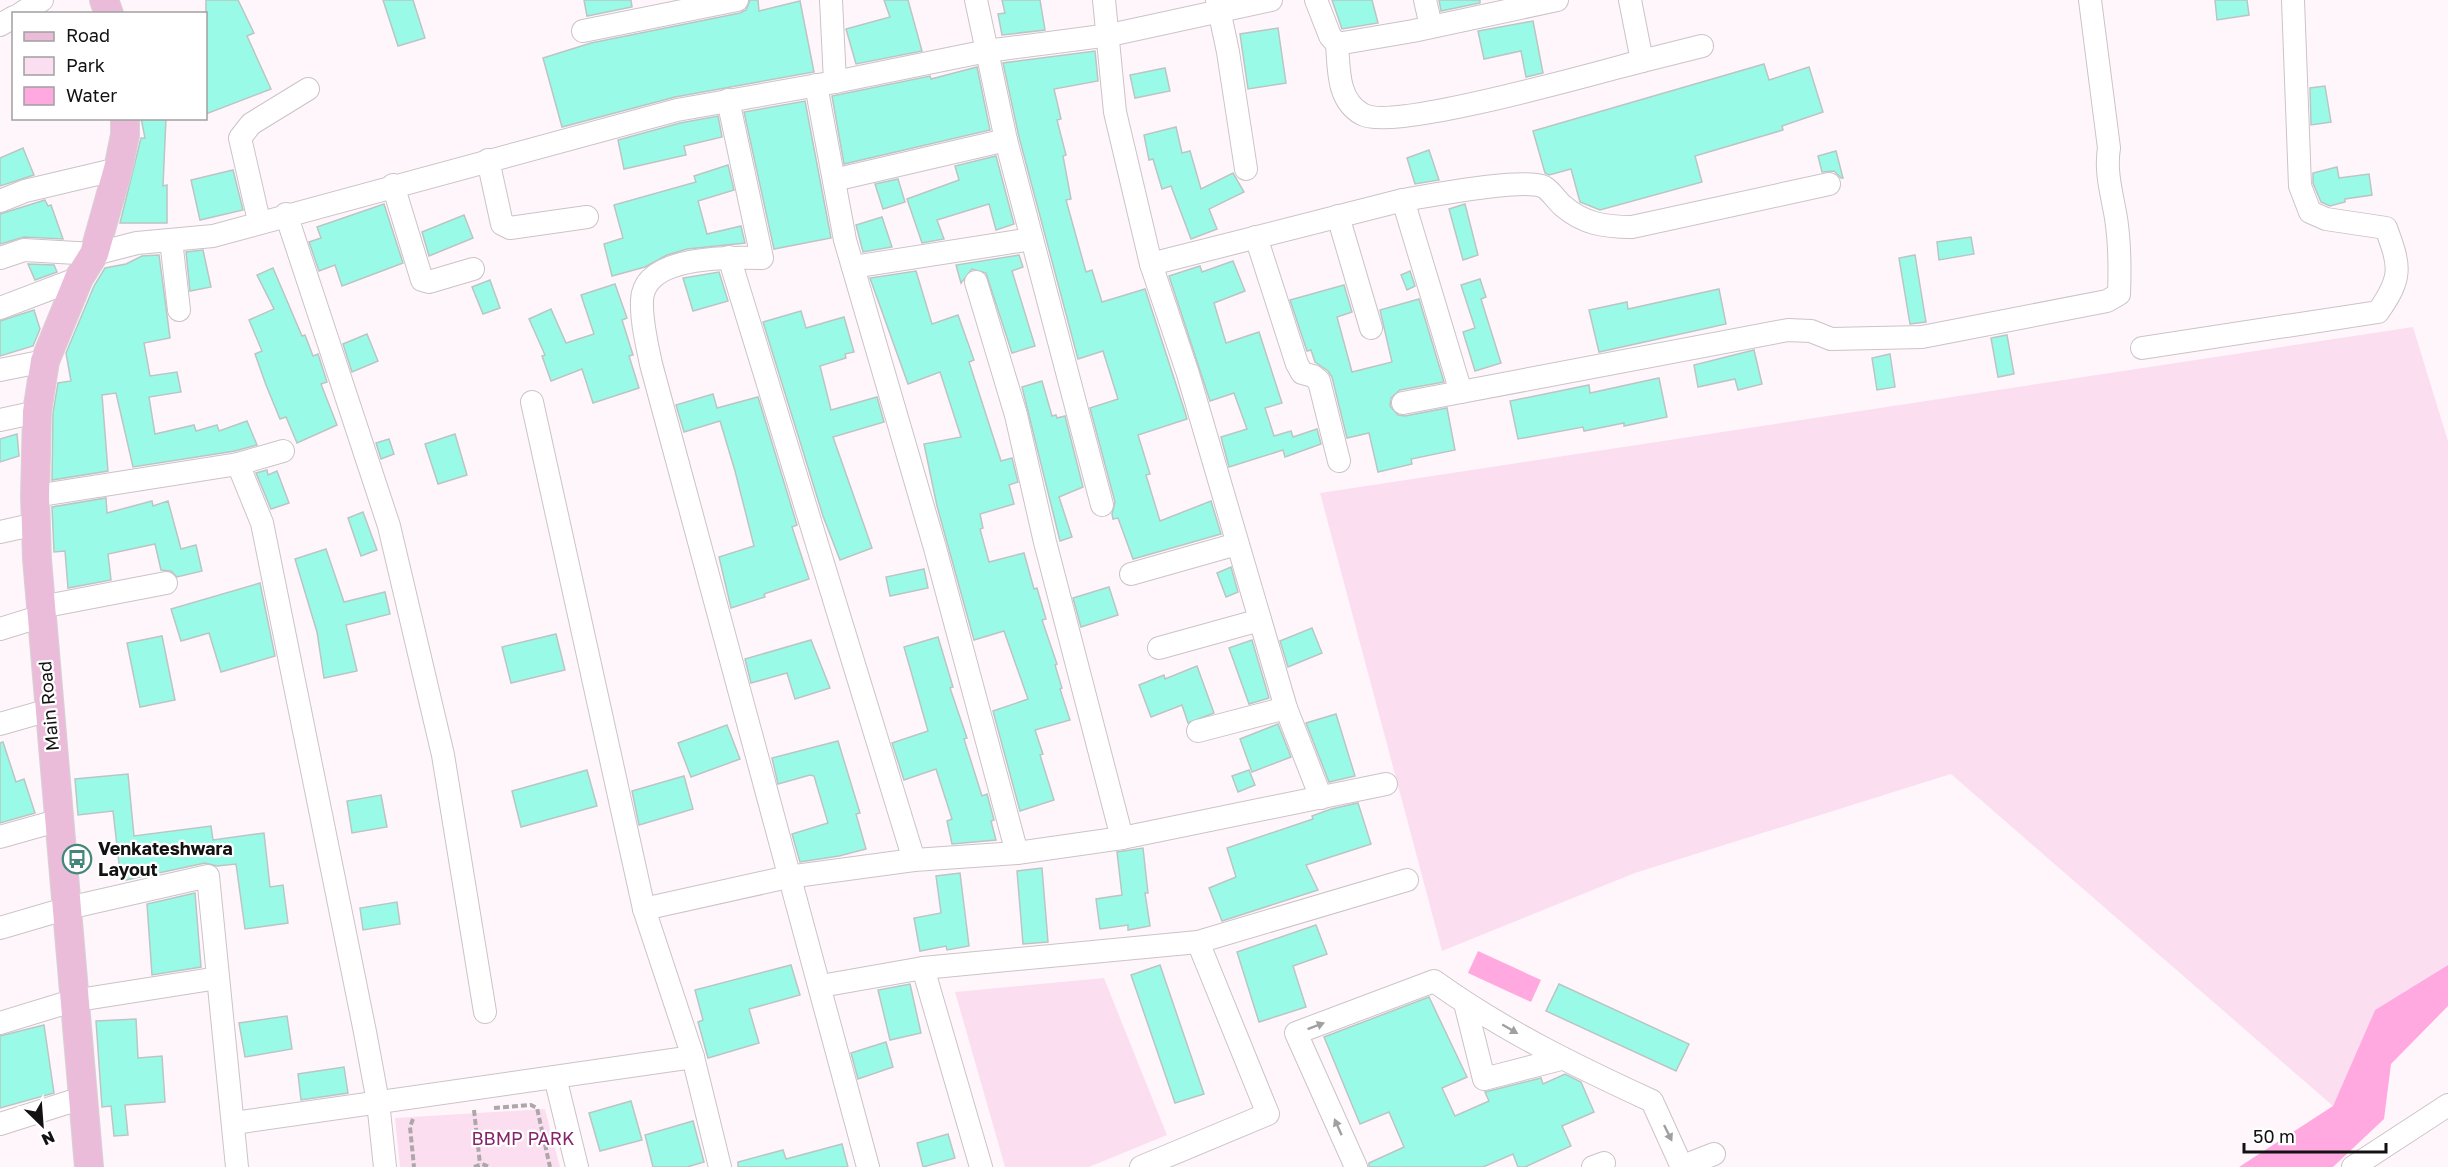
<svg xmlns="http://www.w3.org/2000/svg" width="2448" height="1167" font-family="'Golos Text',sans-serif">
	<rect width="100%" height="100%" fill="#fff6fb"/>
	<g fill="#fbdff0">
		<path d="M2413 327 2448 441V965L2375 1010 2333 1106 1951 774 1635 873 1442 951 1320 493Z"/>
		<path d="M1104 978 1167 1135 1089 1167H1005L955 992Z"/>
		<path d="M545 1109 560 1167H400L395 1118Z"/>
	</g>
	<g fill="#ffa9e0">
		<path d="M1478 951 1541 980 1531 1002 1468 973Z"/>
		<path d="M2448 965V1006L2391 1064 2384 1119 2333 1167H2239L2333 1106 2375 1010Z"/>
	</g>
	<g fill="#99fbe7" stroke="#bbc5c3" stroke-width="1.5">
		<path d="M206 0H238L254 33 247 36 271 89 206 114Z"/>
		<path d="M383 0H413L425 38 398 46Z"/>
		<path d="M584 0H631L632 7 587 16Z"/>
		<path d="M750 0H758L759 11 800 1 814 72 675 97 562 127 543 58 591 43 740 13 746 10Z"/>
		<path d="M884 0H908L922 51 856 64 846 29 890 17Z"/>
		<path d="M1002 0H1040L1045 30 1002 35 998 14 1005 13Z"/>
		<path d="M1332 0H1372L1378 23 1342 29Z"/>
		<path d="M1439 0H1480V3L1441 11Z"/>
		<path d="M2215 0H2247L2249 15 2217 20Z"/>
		<path d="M1533 21 1543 73 1526 77 1521 51 1484 59 1478 31Z"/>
		<path d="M1278 28 1286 83 1248 89 1240 34Z"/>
		<path d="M1095 51 1098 81 1054 89 1061 119 1057 120 1066 155 1063 156 1071 199 1066 200 1086 272 1092 270 1102 302 1145 289 1184 409 1187 419 1138 435 1150 474 1146 475 1160 521 1211 501 1221 534 1133 559 1118 518 1113 519 1112 514 1115 502 1090 408 1118 399 1103 351 1078 359 1019 137 1003 63Z"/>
		<path d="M1764 64 1769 80 1809 67 1823 112 1782 126 1783 130 1695 156 1702 182 1600 210 1580 202 1571 169 1549 175 1545 173 1533 131Z"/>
		<path d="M977 67 990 130 844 164 832 96 930 76 931 79Z"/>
		<path d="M1165 68 1170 91 1135 98 1130 75Z"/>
		<path d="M2325 86 2331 122 2311 125 2310 88Z"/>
		<path d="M805 101 831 238 774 249 744 112Z"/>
		<path d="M718 116 722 137 684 146 686 155 624 169 618 140 680 123Z"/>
		<path d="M141 118H166L163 186 167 185V223H120L141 138H145Z"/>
		<path d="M1176 127 1182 153 1190 151 1201 189 1233 173 1244 192 1209 209 1217 229 1191 239 1171 186 1162 189 1153 159 1149 160 1144 135Z"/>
		<path d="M23 148 34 175 0 186V158Z"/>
		<path d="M1429 150 1439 180 1415 184 1407 158Z"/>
		<path d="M1836 151 1843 178H1841L1834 171 1822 172 1818 156Z"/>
		<path d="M996 156 1014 224 996 230 989 204 937 220 944 239 922 243 907 199 959 180 955 166Z"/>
		<path d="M728 165 734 190 698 201 707 234 741 226 745 243 687 249 667 255 645 267 612 276 604 244 623 238 614 205 696 182 694 176Z"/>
		<path d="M2337 167 2339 178 2369 174 2372 195 2345 199V202L2330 206 2321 202 2313 183V173Z"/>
		<path d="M233 170 243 210 200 220 191 180Z"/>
		<path d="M898 179 905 202 883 209 875 184Z"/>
		<path d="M45 200 48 206 51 205 63 239 24 237 0 244V214Z"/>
		<path d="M384 204 403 263 342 286 335 265 319 271 309 242 321 238 317 227Z"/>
		<path d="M1465 204 1478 255 1463 260 1449 209Z"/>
		<path d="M464 215 473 238 429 256 422 232Z"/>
		<path d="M882 217 892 247 863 252 856 225Z"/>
		<path d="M1971 237 1974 254 1939 260 1937 242Z"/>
		<path d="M203 250 211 287 190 291 186 252Z"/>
		<path d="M159 255 170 338 144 343 150 376 177 372 181 392 149 397 155 434 194 425 196 431 217 425 219 431 247 421 257 445 235 451 133 467 116 393 102 395 108 471 52 480 53 413 58 383 71 381 66 353 94 286 105 268 126 264 142 256Z"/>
		<path d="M1019 255 1023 267 1012 271 1035 346 1012 353 986 273 972 269 961 283 956 265Z"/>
		<path d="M1915 255 1926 322 1910 324 1899 258Z"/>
		<path d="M1233 261 1245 291 1214 303 1226 343 1259 332 1282 403 1265 408 1274 436 1291 431 1293 437 1317 429 1321 444 1285 457 1283 450 1229 467 1221 437 1247 429 1234 393 1210 401 1169 276 1200 266 1202 272Z"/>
		<path d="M28 264 54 265 57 272 35 280Z"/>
		<path d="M273 268 302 336 305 335 313 356 318 354 327 382 321 384 337 425 297 443 286 417 280 419 266 385 255 354 262 351 249 320 274 309 257 275Z"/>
		<path d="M916 271 932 324 958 315 974 360 969 362 1001 461 1012 458 1018 482 1009 485 1014 504 980 514 983 528 980 529 989 562 1024 553 1034 589 1037 588 1046 619 1042 620 1057 664 1055 665 1062 688 1060 689 1070 720 1035 730 1043 754 1040 755 1054 800 1020 811 993 711 1028 699 1004 631 974 640 937 506 924 444 961 437 940 372 908 384 870 278Z"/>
		<path d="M1410 271 1415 286 1407 290 1401 275Z"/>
		<path d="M719 272 728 301 693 311 683 278Z"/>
		<path d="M1480 279 1486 297 1481 299 1501 363 1475 371 1463 332 1475 328 1461 285Z"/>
		<path d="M490 280 500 308 483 314 472 287Z"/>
		<path d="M615 284 627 318 622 320 633 355 629 356 639 388 593 403 582 369 551 381 542 356 545 355 529 319 551 309 566 343 594 334 581 295Z"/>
		<path d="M1344 285 1352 312 1337 317 1352 372 1392 362 1380 310 1419 299 1444 382 1400 390 1391 398 1390 406 1398 415 1405 416 1447 408 1455 450 1411 459 1412 464 1378 472 1369 433 1347 438 1332 377 1328 371 1315 362 1311 350 1307 351 1290 300Z"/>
		<path d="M1719 289 1726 324 1599 352 1589 310 1627 302 1628 309Z"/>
		<path d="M34 310 40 329 33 346 0 356V321Z"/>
		<path d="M801 311 806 328 844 317 854 352 845 354 846 358 820 366 831 410 877 397 884 422 833 437 872 548 840 560 823 516 763 322Z"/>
		<path d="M367 334 378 361 352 372 343 344Z"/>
		<path d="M2007 335 2014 374 1998 377 1991 338Z"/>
		<path d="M1754 350 1762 384 1738 390 1735 379 1698 387 1694 365Z"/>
		<path d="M1890 354 1895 387 1877 390 1872 358Z"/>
		<path d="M1659 378 1667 417 1624 426V423L1584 431 1583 427 1518 439 1510 401 1589 385 1590 393Z"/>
		<path d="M1042 381 1052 416 1056 415 1057 418 1065 416 1083 487 1059 497 1072 537 1060 541 1022 387Z"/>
		<path d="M713 394 717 408 758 397 797 525 792 527 809 579 764 594 765 597 731 608 719 557 754 546 735 471 720 421 684 432 676 405Z"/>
		<path d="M17 434 19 456 0 462V439Z"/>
		<path d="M455 434 467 475 438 484 425 444Z"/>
		<path d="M389 439 394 454 381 459 376 443Z"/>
		<path d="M267 470 268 475 277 471 289 503 271 509 256 473Z"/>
		<path d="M106 498 107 513 152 501 153 506 168 501 181 549 196 545 202 571 177 577 171 571 161 570 155 544 108 554 111 580 68 588 65 551 54 552 52 507Z"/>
		<path d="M363 512 377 550 361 556 348 518Z"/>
		<path d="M326 549 344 602 385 592 390 614 346 625 357 671 324 678 317 632 295 559Z"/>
		<path d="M1231 567 1238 592 1226 597 1217 573Z"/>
		<path d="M924 569 928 588 890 596 886 577Z"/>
		<path d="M260 583 275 656 221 672 209 633 181 641 171 609Z"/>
		<path d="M1109 587 1118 615 1081 627 1073 598Z"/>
		<path d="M1312 628 1322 653 1288 667 1280 641Z"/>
		<path d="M556 634 565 670 511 683 502 647Z"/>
		<path d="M162 636 175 700 140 707 127 643Z"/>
		<path d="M938 637 953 687 950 688 967 738 964 739 982 796 987 794 994 820 991 821 996 840 952 844 947 821 952 819 936 769 904 780 892 743 928 731 904 647Z"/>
		<path d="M811 640 830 688 795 699 787 673 751 683 745 659Z"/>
		<path d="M1252 640 1269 698 1249 704 1229 648Z"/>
		<path d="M1197 666 1214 713 1188 723 1182 705 1151 717 1139 685 1164 675 1165 679Z"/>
		<path d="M1336 714 1355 776 1329 782 1306 723Z"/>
		<path d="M1278 724 1291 757 1252 772 1240 739Z"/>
		<path d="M727 725 740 759 691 777 678 743Z"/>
		<path d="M838 741 860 813 856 814 866 849 839 856 800 862 792 834 828 823 814 776 810 775 778 784 772 758Z"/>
		<path d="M3 742 16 782 24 779 35 813 0 823V743Z"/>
		<path d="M587 770 597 806 521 827 512 791Z"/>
		<path d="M1249 770 1255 785 1238 792 1232 776Z"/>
		<path d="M128 774 134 836 211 826 213 840 264 833 270 887 283 885 288 923 245 929 236 864 217 866 205 863 121 881 113 811 78 815 75 779Z"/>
		<path d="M684 776 693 809 639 825 632 791Z"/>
		<path d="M381 795 387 827 352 833 347 801Z"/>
		<path d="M1358 803 1371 844 1306 865 1318 890 1222 921 1209 888 1236 877 1227 848 1313 819 1312 816 1331 809Z"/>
		<path d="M1143 848 1148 893H1145L1150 926 1128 930V925L1100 929 1096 899 1122 895 1117 852Z"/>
		<path d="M1042 868 1048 942 1023 944 1017 871Z"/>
		<path d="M960 873 969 946 947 950 946 946 920 951 914 918 941 913 936 876Z"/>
		<path d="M195 893 201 967 152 975 147 904Z"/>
		<path d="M397 902 400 924 363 930 360 908Z"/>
		<path d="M1316 925 1327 954 1293 966 1306 1007 1259 1022 1237 952Z"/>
		<path d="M791 965 800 995 749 1009 759 1043 708 1058 698 1022 703 1020 695 990Z"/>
		<path d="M1160 965 1204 1094 1175 1103 1131 975Z"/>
		<path d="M910 984 921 1033 890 1040 878 990Z"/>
		<path d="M1559 984 1689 1044 1676 1071 1546 1011Z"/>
		<path d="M1429 997 1467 1077 1442 1088 1455 1116 1489 1101 1485 1092 1541 1078 1543 1084 1565 1074 1581 1082 1594 1112 1562 1126 1571 1146 1525 1167H1518L1513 1154 1483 1167H1369V1163L1404 1147 1389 1112 1360 1124 1324 1037Z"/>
		<path d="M287 1016 292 1049 245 1057 239 1023Z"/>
		<path d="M136 1019 138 1058 162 1056 165 1102 125 1105 128 1135 114 1136 111 1106 102 1107 96 1021Z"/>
		<path d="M44 1025 54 1093 0 1108V1036Z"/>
		<path d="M886 1042 893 1067 858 1079 851 1053Z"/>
		<path d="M344 1067 348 1093 301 1100 298 1074Z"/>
		<path d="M631 1101 642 1140 600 1151 589 1113Z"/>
		<path d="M693 1121 704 1162 687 1167H653L645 1135Z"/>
		<path d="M948 1134 955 1158 923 1167 917 1143Z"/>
		<path d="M842 1144 848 1167H738V1162L783 1150 786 1159Z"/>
	</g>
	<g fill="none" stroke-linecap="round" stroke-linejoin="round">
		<g stroke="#cbc3c8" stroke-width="24">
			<g id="minor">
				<path d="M831 0 835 82"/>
				<path d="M1104 0 1115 112 1151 264 1188 374 1286 708 1321 798"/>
				<path d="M1217 0 1228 52 1246 169"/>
				<path d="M1316 0 1330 36 1337 44 1413 31 1557 0"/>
				<path d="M1425 0 1431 26"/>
				<path d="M20 14 42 0"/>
				<path d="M0 25 14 17"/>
				<path d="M583 31 737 0"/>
				<path d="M1337 44C1339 69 1337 100 1362 114 1392 132 1599 72 1642 61L1630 0"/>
				<path d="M1642 61 1702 46"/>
				<path d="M816 85 845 240 935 548 1017 853"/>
				<path d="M728 100 762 258C730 257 644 255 642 300 641 321 647 344 651 364L868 1167"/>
				<path d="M488 160 502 224 510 228 587 217"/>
				<path d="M834 180 1006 140"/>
				<path d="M393 185 422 280 429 282 473 269"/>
				<path d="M1403 200C1429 196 1525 177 1544 187 1551 191 1557 201 1563 206 1584 224 1605 227 1632 227L1829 184"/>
				<path d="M0 201 25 191 118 169"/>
				<path d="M286 214 389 526 443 755 485 1012"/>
				<path d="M1338 216 1371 328"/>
				<path d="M259 221 240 138 251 124 308 89"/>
				<path d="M1256 237 1297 364 1302 373 1313 376 1319 381 1339 461"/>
				<path d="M1032 239 1102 505"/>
				<path d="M171 240 179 310"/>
				<path d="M729 257 914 860"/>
				<path d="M0 258 24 250 94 254 137 243 213 236 677 110 835 82 987 51 1110 35 1271 0"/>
				<path d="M1151 264 1403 200 1461 392 1788 330 1811 331 1831 339 1922 337 2107 301 2119 294C2120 269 2120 244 2116 218 2112 194 2105 172 2109 148L2090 0"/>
				<path d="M853 267 1032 239 1006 140 976 0"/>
				<path d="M976 282 1016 415 1045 542 1122 838"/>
				<path d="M0 308 79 278"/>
				<path d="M2142 348 2378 312C2403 277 2400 266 2386 228L2326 219 2310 212 2300 186 2293 0"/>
				<path d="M0 370 45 361"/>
				<path d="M532 402 644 909 693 1057 720 1167"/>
				<path d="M1403 403 1461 392"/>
				<path d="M0 420 37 412"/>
				<path d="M238 464 262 523 365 1032 378 1102 385 1167"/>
				<path d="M35 496 238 464 283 451"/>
				<path d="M0 532 36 524"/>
				<path d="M1131 574 1237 544"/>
				<path d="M41 607 166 583"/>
				<path d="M0 629 42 616"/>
				<path d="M1159 648 1260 620"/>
				<path d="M0 724 49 710"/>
				<path d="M1198 731 1286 708"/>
				<path d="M0 837 60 820"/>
				<path d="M644 909 788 877 914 860 1017 853 1122 838 1386 784"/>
				<path d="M0 928 68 908 208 876 237 1167"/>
				<path d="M923 968 981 1167"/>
				<path d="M821 986 923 968 1198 942 1407 880"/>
				<path d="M1465 1003 1484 1079 1561 1059"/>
				<path d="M0 1023 72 1001 218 978"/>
				<path d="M555 1077 577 1167"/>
				<path d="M234 1123 693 1057"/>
				<path d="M0 1124 82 1098"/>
				<path d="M1141 1167 1268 1114 1198 942"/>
				<path d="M1356 1167 1296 1033 1434 981C1502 1030 1576 1066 1652 1101L1682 1167"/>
				<path d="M1593 1167 1604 1163"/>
				<path d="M1681 1167 1714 1154"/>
				<path d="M2353 1167 2448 1105"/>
			</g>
		</g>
		<g stroke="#d5d4d4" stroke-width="30">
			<g id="major">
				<path d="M104 0 109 14"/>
				<path d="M89 1167 37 559 35 496 37 412 45 361 79 278 94 254 118 169 125 135V118"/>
			</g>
		</g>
		<g stroke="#ada7aa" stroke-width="4" stroke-dasharray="6 3" stroke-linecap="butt">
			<path d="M494 1108 531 1105 537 1108 550 1167"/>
			<path d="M474 1110 480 1164"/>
			<path d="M413 1119 410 1127 414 1167"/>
			<path d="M474 1167 482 1164 490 1167"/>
		</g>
		<use href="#minor" stroke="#fff" stroke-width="22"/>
		<use href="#major" stroke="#ebbcda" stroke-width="28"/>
	</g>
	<defs><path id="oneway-solid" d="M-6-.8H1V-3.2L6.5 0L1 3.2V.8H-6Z" transform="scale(1.5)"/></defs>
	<g fill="#a1a0a0">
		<use href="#oneway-solid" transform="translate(1316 1026) rotate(-21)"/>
		<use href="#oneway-solid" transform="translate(1510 1029) rotate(30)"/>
		<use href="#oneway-solid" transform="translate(1338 1127) rotate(-114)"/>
		<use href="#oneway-solid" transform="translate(1668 1133) rotate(64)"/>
	</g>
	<defs>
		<g id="bus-ring" transform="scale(1.5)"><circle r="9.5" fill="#fff" stroke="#43877a" stroke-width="1.5"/><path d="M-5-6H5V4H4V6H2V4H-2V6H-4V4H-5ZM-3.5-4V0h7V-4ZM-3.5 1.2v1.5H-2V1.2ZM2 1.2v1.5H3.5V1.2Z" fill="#43877a"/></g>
	</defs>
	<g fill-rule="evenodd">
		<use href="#bus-ring" x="77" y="859"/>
	</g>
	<g text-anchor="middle" stroke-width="4.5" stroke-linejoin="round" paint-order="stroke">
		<g font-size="18" fill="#131112" stroke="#fff">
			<text transform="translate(49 706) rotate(-95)" y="6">Main Road</text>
		</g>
		<g font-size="18" font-weight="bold" fill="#131112" stroke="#fff" text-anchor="start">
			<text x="98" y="855">Venkateshwara<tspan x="98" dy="21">Layout</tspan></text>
		</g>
		<g font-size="18" fill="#85256a" stroke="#fff">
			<text x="523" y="1145">BBMP PARK</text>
		</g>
	</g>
	<rect x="12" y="12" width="195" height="108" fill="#ffffff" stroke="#a1a0a0" stroke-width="1.5"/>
	<rect x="24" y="32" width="30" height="9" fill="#ebbcda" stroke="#a1a0a0" stroke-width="1.5"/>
	<text x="66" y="42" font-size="18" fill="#131112">Road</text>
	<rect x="24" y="57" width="30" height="18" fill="#fbdff0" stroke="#a1a0a0" stroke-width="1.5"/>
	<text x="66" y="72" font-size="18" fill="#131112">Park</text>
	<rect x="24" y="87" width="30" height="18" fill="#ffa9e0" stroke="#a1a0a0" stroke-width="1.5"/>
	<text x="66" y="102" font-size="18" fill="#131112">Water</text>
	<g transform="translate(42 1125) rotate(155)" stroke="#ffffff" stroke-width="4.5" paint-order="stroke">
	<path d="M0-4.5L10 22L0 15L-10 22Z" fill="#131112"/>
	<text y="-9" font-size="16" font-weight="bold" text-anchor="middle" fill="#131112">N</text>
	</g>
	<path d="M2244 1143v9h142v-9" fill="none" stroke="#131112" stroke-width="3"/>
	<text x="2253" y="1143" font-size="18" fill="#131112" stroke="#ffffff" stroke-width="4.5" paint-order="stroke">50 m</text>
</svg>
